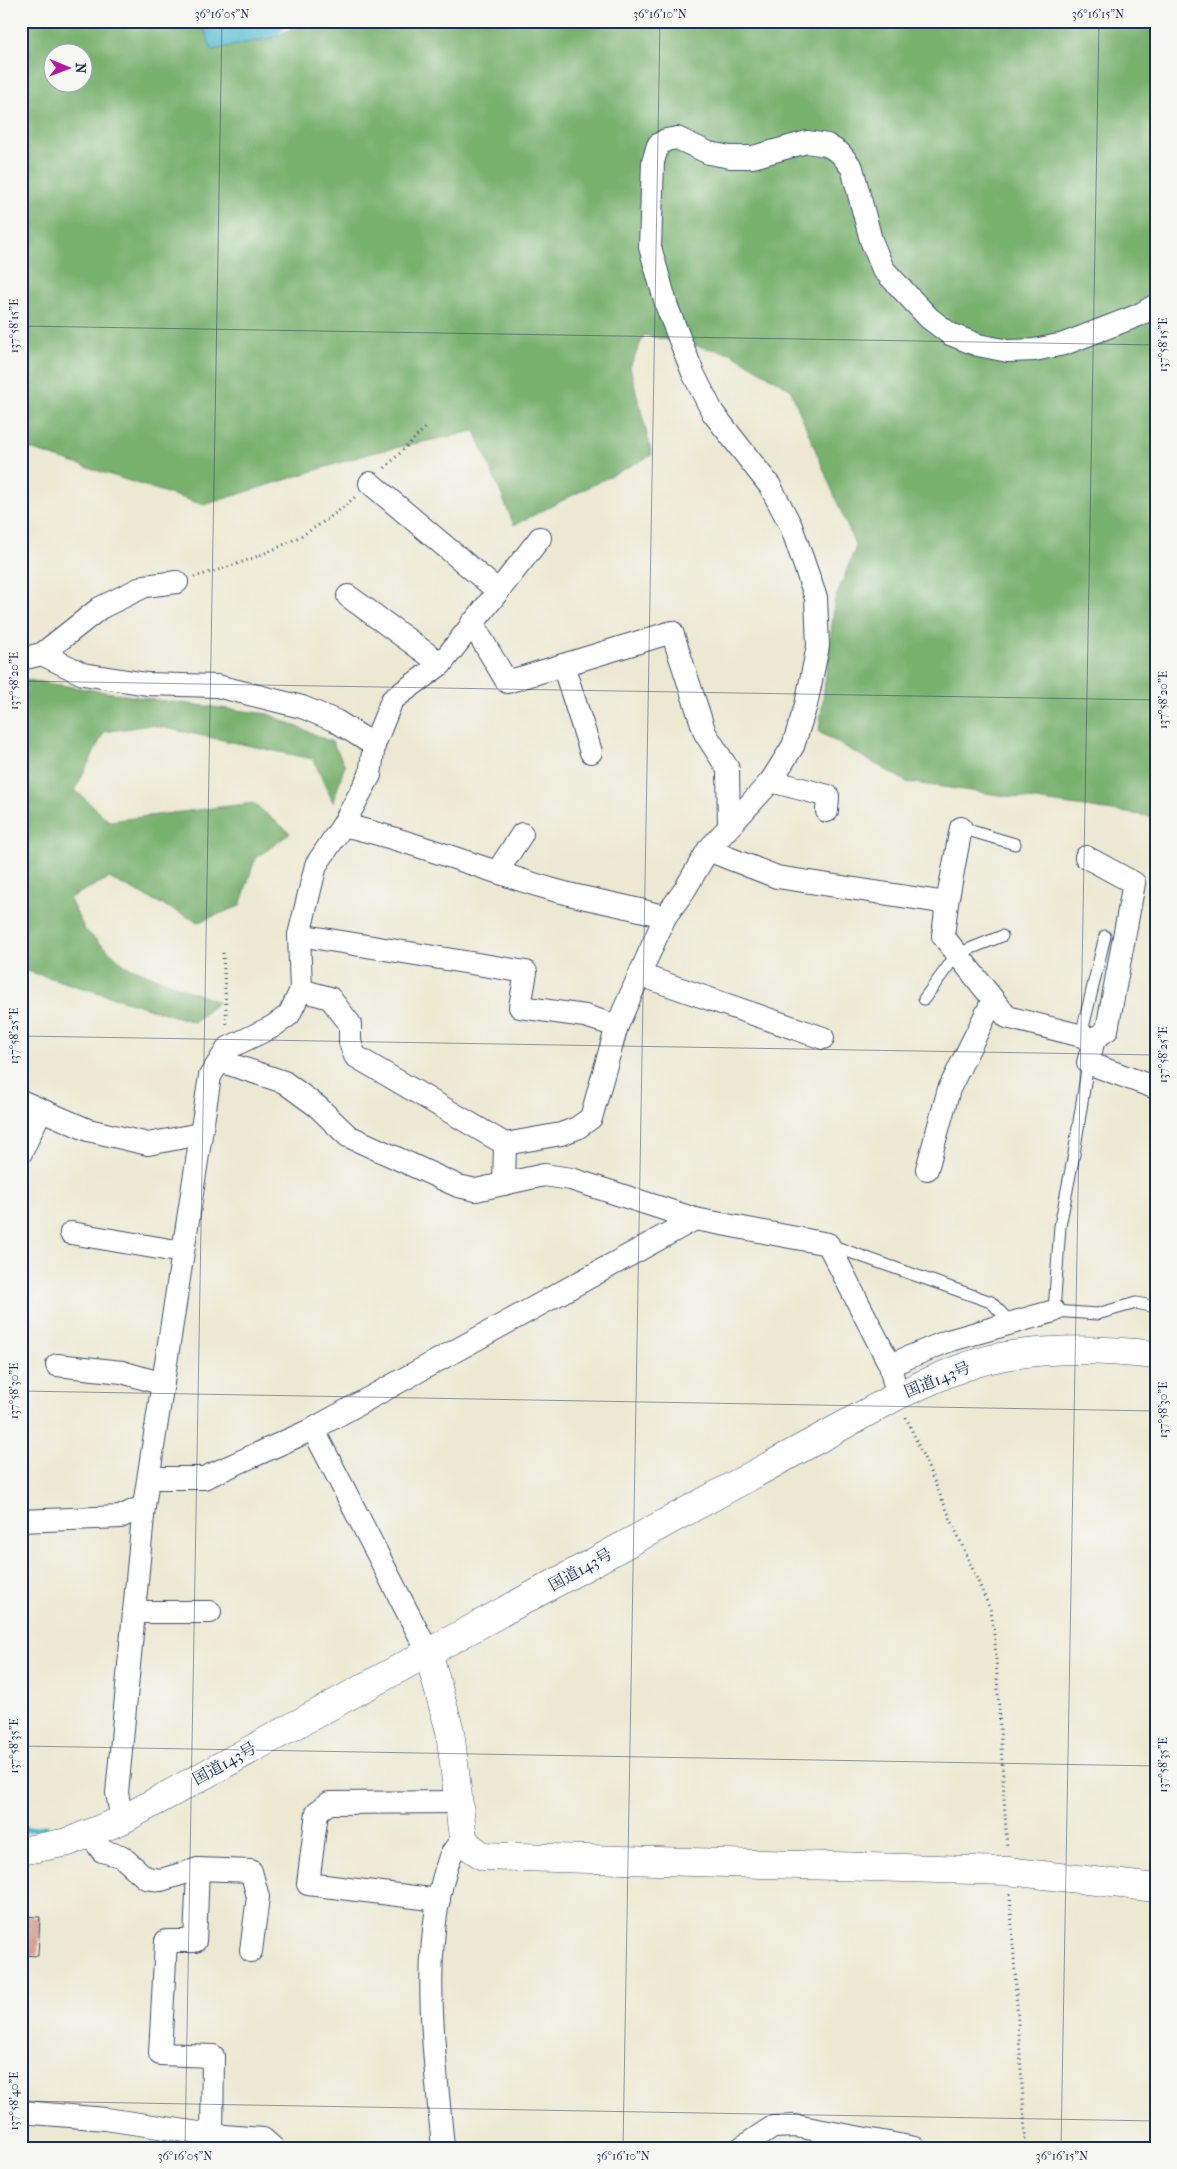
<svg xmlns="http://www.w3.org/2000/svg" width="1177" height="2169" font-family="'IM FELL French Canon','Noto Serif JP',serif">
	<rect width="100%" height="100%" fill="#f6f6f2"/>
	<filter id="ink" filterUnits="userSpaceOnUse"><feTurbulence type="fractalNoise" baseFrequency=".02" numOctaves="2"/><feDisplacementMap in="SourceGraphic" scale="10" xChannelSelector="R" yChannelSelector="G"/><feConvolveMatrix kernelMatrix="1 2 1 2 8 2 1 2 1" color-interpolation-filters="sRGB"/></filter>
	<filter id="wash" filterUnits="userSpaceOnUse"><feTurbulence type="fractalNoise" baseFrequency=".0096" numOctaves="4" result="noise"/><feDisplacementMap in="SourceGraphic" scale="20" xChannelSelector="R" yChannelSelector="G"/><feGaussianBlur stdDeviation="1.12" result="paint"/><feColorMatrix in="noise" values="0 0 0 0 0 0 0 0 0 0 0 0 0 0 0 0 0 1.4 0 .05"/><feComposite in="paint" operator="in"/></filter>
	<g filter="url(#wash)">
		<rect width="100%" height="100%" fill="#ece8d1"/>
		<g fill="#78b16e" stroke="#4a7066" fill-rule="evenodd">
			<path d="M21 21H201L213 50 275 37 305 21H1156V817L907 782 819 732 835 600 856 547 790 389 731 353 644 335 630 367 652 455 514 525 475 431 371 453 204 505 21 446ZM52 52H82V82H52Z"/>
			<path d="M21 679 157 700 268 714 332 742 345 765 333 802 313 759 151 725 104 732 75 790 109 821 253 803 290 833 255 859 240 906 198 922 109 878 69 898 85 930 126 966 218 1002 194 1022 21 969Z"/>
		</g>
		<path fill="#52bdce" stroke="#367696" d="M201 21H291L275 37 212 50Z"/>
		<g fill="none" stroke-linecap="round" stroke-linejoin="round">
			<path stroke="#52bdce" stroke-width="5.5" d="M21 1830 46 1827"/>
		</g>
		<g id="blocks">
			<path fill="#d7a290" d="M21 1916 40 1917 38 1956 21 1955Z"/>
		</g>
	</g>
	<g filter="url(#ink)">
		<use href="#blocks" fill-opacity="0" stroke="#3a4b6f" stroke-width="1"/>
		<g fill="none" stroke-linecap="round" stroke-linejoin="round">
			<g stroke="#3a4b6f" stroke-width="13">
				<g id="lane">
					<path d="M961 828 1015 844"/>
					<path d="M924 999 957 954 1002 936"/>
					<path d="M1081 1036 1105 936"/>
					<path d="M1088 1063 1074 1154 1060 1226 1054 1311 1097 1314 1136 1303 1156 1307"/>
					<path d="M830 1245 991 1302 1011 1323"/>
				</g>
			</g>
			<g stroke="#3a4b6f" stroke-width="24">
				<g id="street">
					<path d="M370 483 498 591"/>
					<path d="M348 596 441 664"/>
					<path d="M472 623 507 682 672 632 705 733 728 769 729 826"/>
					<path d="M42 654 83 674 147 684 217 686 302 707 336 721 374 745"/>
					<path d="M21 659 42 654 100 608 145 586 177 582"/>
					<path d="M563 665 591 752"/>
					<path d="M771 781 828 796 827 811"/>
					<path d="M343 825C413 841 479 868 547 888 586 900 627 905 665 917L684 891 708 850 771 781 793 746 806 705 818 646 816 598 791 526 770 486 713 413 693 373 667 307 650 247 653 162 658 145 666 140 677 138 709 153 730 157H753L807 142 827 145 840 153 852 168 871 240 883 269 929 318 950 334 978 345 1008 351 1034 350 1064 344 1139 315 1156 305"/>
					<path d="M708 850 777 877 947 903 943 936 1007 1017 1094 1039 1088 1063 1156 1088"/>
					<path d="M1086 857 1134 883 1107 1030 1094 1039"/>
					<path d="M497 872 522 834"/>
					<path d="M947 903 961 828"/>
					<path d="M299 935 526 972 520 1007 585 1016 617 1026"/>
					<path d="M640 975 823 1038"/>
					<path d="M301 990 330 998 350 1024V1042L355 1056 505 1144 561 1134 577 1128 591 1118 617 1026 665 917"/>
					<path d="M220 1061 284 1082 318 1107 348 1136 458 1186 476 1190 544 1175 571 1179 695 1219"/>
					<path d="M21 1101 88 1130 148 1144 200 1134"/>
					<path d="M21 1153 41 1110"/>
					<path d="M927 1169 949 1089 993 1000"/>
					<path d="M504 1184 505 1144"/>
					<path d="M71 1233 182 1252"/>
					<path d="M57 1365 122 1372 163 1384"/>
					<path d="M890 1365 948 1341 1054 1311"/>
					<path d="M313 1429 428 1652"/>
					<path d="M150 1478H204L313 1429 695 1219 828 1244 890 1365 897 1396"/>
					<path d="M21 1521 120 1517 144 1506"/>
					<path d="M134 1612H210"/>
					<path d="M122 1820 117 1793 144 1506 210 1076 228 1048 272 1027 289 1015 301 990 299 935 316 865 343 825 370 775 374 745 392 700 441 664 540 538"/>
					<path d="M90 1834 102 1851 121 1856 146 1878 161 1880 198 1869 251 1871 258 1897 251 1951"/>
					<path d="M198 1869 195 1941H166L160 2054 213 2056 212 2135"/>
					<path d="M439 1900 308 1884 317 1812 329 1803 459 1802"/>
					<path d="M21 2112 106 2119 212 2135 263 2139 273 2148"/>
					<path d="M443 2148C435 2055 418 1946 450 1857 453 1850 459 1844 463 1838"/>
					<path d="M741 2148 773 2127 796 2126 915 2148"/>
				</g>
			</g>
			<g stroke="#3a4b6f" stroke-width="29">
				<path id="secondary" d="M428 1652 450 1731 463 1838 470 1847 483 1856 1008 1871 1156 1888"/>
			</g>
			<g stroke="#3a4b6f" stroke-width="29">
				<path id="highway" d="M21 1851 68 1842 122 1820 897 1396C930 1381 964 1364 1000 1357 1052 1347 1104 1349 1156 1355"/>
			</g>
			<g stroke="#3a4b6f" stroke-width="3" stroke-dasharray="1 4" stroke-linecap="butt">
				<path d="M385 468 427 426"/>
				<path d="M194 577C255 560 310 539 357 495"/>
				<path d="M223 953 227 1027"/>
				<path d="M906 1417 991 1611 995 1641 1007 1848"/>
				<path d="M1010 1894 1026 2148"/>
			</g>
			<use href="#lane" stroke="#fff" stroke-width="11"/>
			<use href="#street" stroke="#fff" stroke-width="22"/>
			<use href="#secondary" stroke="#fff" stroke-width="28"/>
			<use href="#highway" stroke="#fff" stroke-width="28"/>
		</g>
	</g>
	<path fill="none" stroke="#1b2f5e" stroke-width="1" stroke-opacity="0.45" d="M21 326 1156 345M21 681 1156 700M21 1036 1156 1055M21 1391 1156 1411M21 1746 1156 1766M21 2101 1156 2121M185 2148 222 21M623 2148 660 21M1061 2148 1099 21"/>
	<g text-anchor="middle" stroke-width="4.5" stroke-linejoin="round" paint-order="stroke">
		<g font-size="16" fill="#1b2f5e" stroke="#f6f6f2">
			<text transform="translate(937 1379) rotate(-22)" y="6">国道143号</text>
			<text transform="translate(580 1569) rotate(-29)" y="6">国道143号</text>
			<text transform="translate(224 1763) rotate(-29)" y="6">国道143号</text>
		</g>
	</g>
	<rect width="1177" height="2169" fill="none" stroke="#f6f6f2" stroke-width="55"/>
	<g transform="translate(68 68) rotate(91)"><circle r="24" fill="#f6f6f2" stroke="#9ea6b7"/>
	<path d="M0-4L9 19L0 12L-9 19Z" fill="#b5179e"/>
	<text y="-8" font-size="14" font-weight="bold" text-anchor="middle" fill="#1b2f5e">N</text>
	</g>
	<rect x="28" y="28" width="1122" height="2114" fill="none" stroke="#1b2f5e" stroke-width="2"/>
	<g font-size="12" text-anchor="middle" fill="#1b2f5e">
		<text x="222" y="18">36°16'05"N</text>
		<text x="660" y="18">36°16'10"N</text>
		<text x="1098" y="18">36°16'15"N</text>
		<text transform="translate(14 326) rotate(-90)" y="4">137°58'15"E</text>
		<text transform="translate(1163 345) rotate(-90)" y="4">137°58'15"E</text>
		<text transform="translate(14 681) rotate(-90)" y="4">137°58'20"E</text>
		<text transform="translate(1163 700) rotate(-90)" y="4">137°58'20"E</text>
		<text transform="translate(14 1036) rotate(-90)" y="4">137°58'25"E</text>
		<text transform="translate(1163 1055) rotate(-90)" y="4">137°58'25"E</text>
		<text transform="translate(14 1391) rotate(-90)" y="4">137°58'30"E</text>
		<text transform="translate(1163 1410) rotate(-90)" y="4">137°58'30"E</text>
		<text transform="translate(14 1746) rotate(-90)" y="4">137°58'35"E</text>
		<text transform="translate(1163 1765) rotate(-90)" y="4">137°58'35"E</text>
		<text transform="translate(14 2101) rotate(-90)" y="4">137°58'40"E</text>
		<text x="185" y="2160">36°16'05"N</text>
		<text x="623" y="2160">36°16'10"N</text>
		<text x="1062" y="2160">36°16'15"N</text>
	</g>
</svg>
